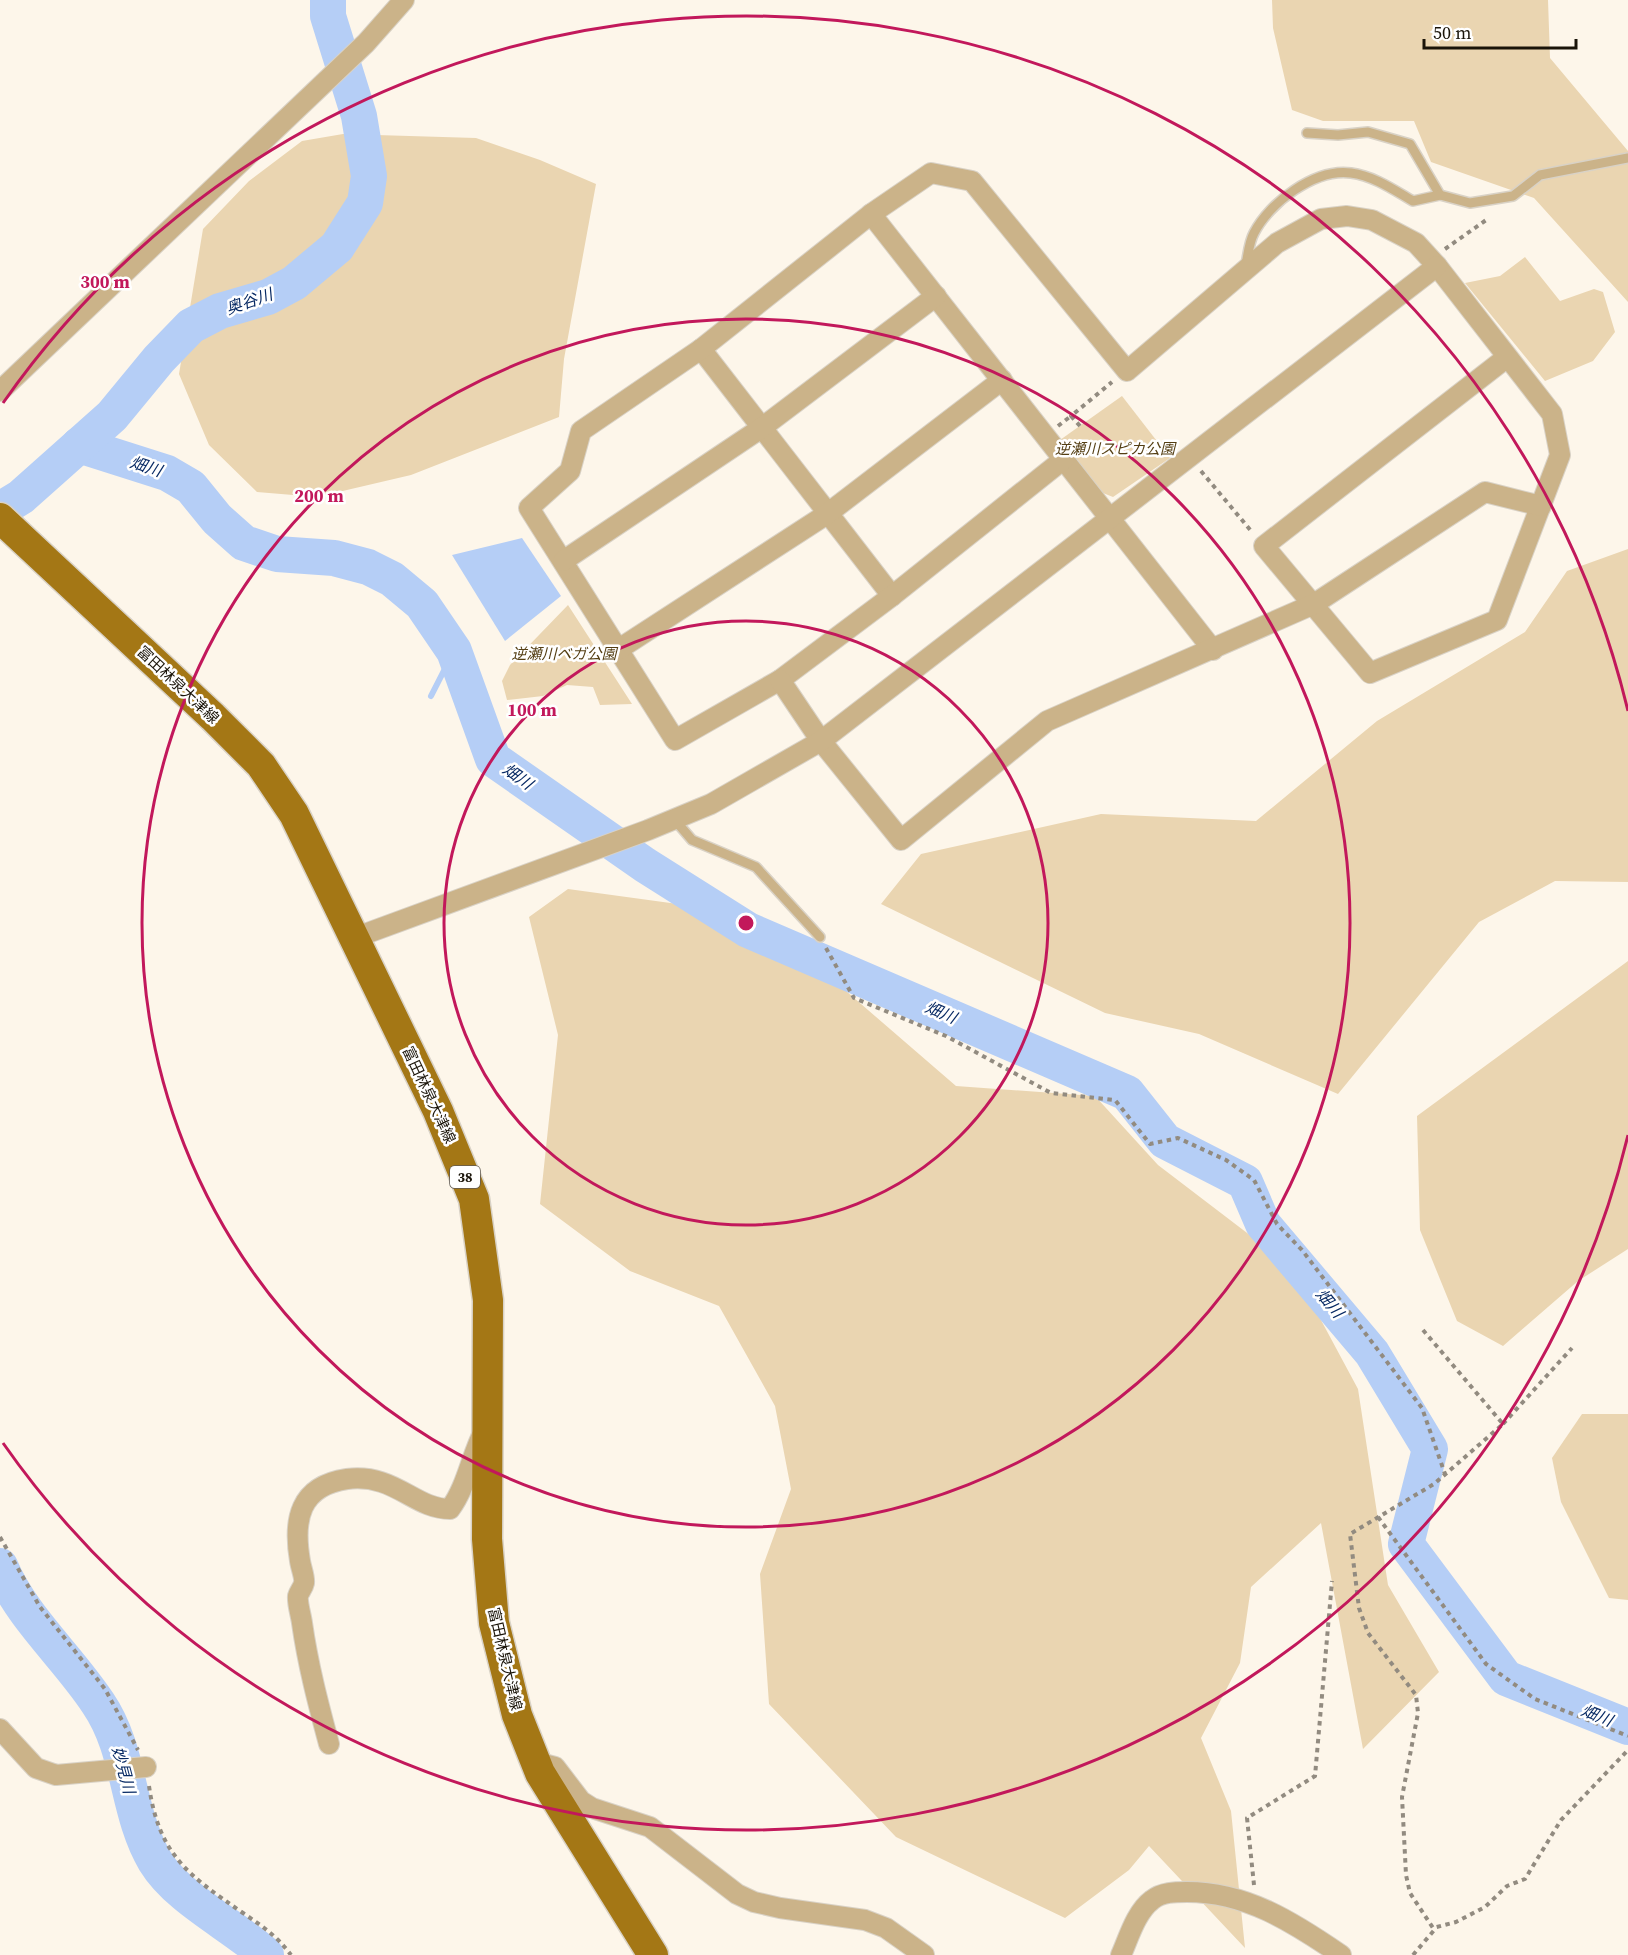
<svg xmlns="http://www.w3.org/2000/svg" width="1628" height="1955" font-family="'Source Serif 4','Noto Sans JP',serif">
	<rect width="100%" height="100%" fill="#fdf6ea"/>
	<g fill="#ead5b1">
		<path d="M1272 0H1548L1550 58 1628 151V302L1534 198 1431 162 1414 121H1323L1292 110 1273 28Z"/>
		<path d="M343 134 476 138 540 160 596 184 564 359 559 417 411 475 317 497 257 492 209 445 179 374 203 229 249 181 302 141Z"/>
		<path d="M1525 257 1560 301 1594 289 1603 292 1615 332 1593 361 1545 381 1465 283 1500 276Z"/>
		<path d="M1122 396 1170 458 1113 497 1103 493 1060 440Z"/>
		<path d="M1628 549V882L1555 881 1479 922 1338 1094 1199 1034 1105 1013 881 904 921 854 1101 814 1256 821 1377 721 1525 632 1567 571Z"/>
		<path d="M568 605 632 704 600 705 593 687 567 685 543 696 507 700 502 681 510 665Z"/>
		<path d="M568 889 758 915 956 1086 1095 1096 1158 1165 1293 1268 1358 1389 1388 1585 1439 1672 1363 1749 1321 1523 1251 1587 1240 1663 1201 1738 1231 1811 1245 1948 1149 1846 1129 1870 1065 1918 896 1837 769 1704 760 1574 791 1489 775 1406 719 1306 630 1271 540 1204 558 1035 529 917Z"/>
		<path d="M1628 961V1249L1578 1281 1503 1346 1457 1321 1420 1230 1417 1116Z"/>
		<path d="M1582 1414H1628V1600L1609 1598 1561 1502 1552 1458Z"/>
	</g>
	<path fill="#b5cef6" d="M522 538 561 596 505 641 452 555Z"/>
	<g fill="none" stroke-linecap="round" stroke-linejoin="round">
		<path stroke="#b5cef6" stroke-width="6" d="M431 696 454 651"/>
		<g stroke="#b5cef6" stroke-width="36">
			<path d="M79 445 167 473 191 487 217 519 244 543 277 554 334 558 368 567 392 579 422 604 454 651 493 759 645 865 748 930 1127 1093 1165 1141 1245 1182 1263 1224 1372 1353 1430 1449 1406 1544 1506 1678 1628 1727"/>
			<path d="M0 510 21 497 112 416 159 359 191 326 220 311 268 297 294 283 337 247 365 203 369 176 359 116 328 16V0"/>
			<path d="M0 1566C22 1618 67 1656 98 1703 131 1751 126 1812 155 1861 178 1899 233 1925 266 1955"/>
		</g>
		<g stroke="#d9d2c6" stroke-width="12">
			<g id="lane">
				<path d="M1307 133 1338 135 1368 132 1410 144 1440 195 1470 203 1513 196 1540 175 1628 158"/>
				<path d="M1246 265C1248 255 1249 242 1254 233 1269 203 1315 168 1351 173 1374 176 1394 190 1413 201L1440 195"/>
				<path d="M674 819 692 840 756 867 820 937"/>
			</g>
		</g>
		<g stroke="#d9d2c6" stroke-width="22">
			<g id="street">
				<path d="M871 214 1213 650"/>
				<path d="M701 349 892 596"/>
				<path d="M0 391 366 43 404 0"/>
				<path d="M1064 459 892 596 780 680 675 740 529 508 570 471 581 431 701 349 871 214 931 173 972 181 1127 371 1277 243 1321 219 1347 216 1372 220 1416 243 1437 266 1552 414 1560 455 1497 620 1370 673 1264 546 1506 358"/>
				<path d="M563 561 760 429 936 296"/>
				<path d="M619 649 827 514 1002 380"/>
				<path d="M780 680 821 741 901 840 1047 721 1314 604 1485 492 1541 506"/>
				<path d="M354 938 648 830 711 804 821 741 1437 266"/>
				<path d="M0 1729 36 1768 56 1775 146 1767"/>
				<path d="M329 1744C318 1703 308 1665 302 1623 301 1615 297 1603 298 1596 299 1592 303 1588 304 1583 305 1577 301 1568 300 1561 293 1520 299 1486 347 1479 395 1473 414 1509 450 1509 467 1486 471 1456 484 1431"/>
				<path d="M536 1762 555 1767 581 1801 592 1808 650 1827 737 1894 754 1902 780 1908 865 1920 886 1928 924 1955"/>
				<path d="M1121 1955C1129 1937 1136 1912 1152 1900 1162 1892 1175 1892 1187 1892 1246 1892 1293 1922 1341 1955"/>
			</g>
		</g>
		<g stroke="#d9d2c6" stroke-width="33">
			<path id="primary" d="M0 518 213 717 261 765 294 814 438 1111 474 1199 488 1300 487 1539 494 1623 517 1715 540 1773 653 1955"/>
		</g>
		<g stroke="#928b80" stroke-width="4" stroke-dasharray="4.5 4.5" stroke-linecap="butt">
			<path d="M1445 249 1489 218"/>
			<path d="M1058 426 1071 416"/>
			<path d="M1080 426 1071 416 1112 382"/>
			<path d="M1201 471 1252 532"/>
			<path d="M826 948 854 998 946 1036 1051 1093 1115 1100 1150 1144 1178 1138 1226 1160 1254 1180 1277 1224 1302 1250 1422 1408 1445 1474"/>
			<path d="M1423 1330 1503 1424 1434 1484 1350 1534 1359 1608 1368 1633 1416 1695 1418 1713 1402 1797 1406 1875 1410 1893 1433 1928 1456 1922 1485 1907 1507 1886 1525 1879 1561 1820 1628 1750"/>
			<path d="M1503 1424 1572 1348"/>
			<path d="M1378 1517 1486 1664 1535 1699 1628 1736"/>
			<path d="M0 1537 40 1607 105 1689 138 1750"/>
			<path d="M149 1786C159 1855 188 1875 243 1913 262 1926 277 1936 291 1955"/>
			<path d="M1254 1885 1247 1818 1315 1776 1332 1581"/>
			<path d="M1413 1955 1436 1928"/>
		</g>
		<use href="#lane" stroke="#cbb389" stroke-width="9"/>
		<use href="#street" stroke="#cbb389" stroke-width="20"/>
		<use href="#primary" stroke="#a47715" stroke-width="30"/>
	</g>
	<g fill="none" stroke="#c2185b" stroke-width="3">
		<circle cx="746" cy="923" r="302"/>
		<circle cx="746" cy="923" r="604"/>
		<path d="M1628 1135A907 907 0 0 1 3 1443M3 403A907 907 0 0 1 1628 711"/>
	</g>
	<g text-anchor="middle" stroke-width="5" stroke-linejoin="round" paint-order="stroke">
		<rect fill="#fff" stroke="#5f5a53" stroke-width="1.5" x="450" y="1166" width="30" height="22" rx="4.5"/>
		<g font-size="14" font-weight="bold" fill="#1a1409">
			<text x="465" y="1182">38</text>
		</g>
		<g font-size="15" font-style="italic" fill="#543e13" stroke="#fff">
			<text x="1115" y="454">逆瀬川スピカ公園</text>
			<text x="564" y="659">逆瀬川ベガ公園</text>
		</g>
		<g font-size="15" fill="#1a1409" stroke="#fff">
			<text transform="translate(178 685) rotate(43)" y="5">富田林泉大津線</text>
			<text transform="translate(429 1095) rotate(65)" y="5">富田林泉大津線</text>
			<text transform="translate(505 1659) rotate(77)" y="5">富田林泉大津線</text>
		</g>
		<g font-size="16" font-style="italic" fill="#082a64" stroke="#fff">
			<text transform="translate(249 301) rotate(-19)" y="6">奥谷川</text>
			<text transform="translate(146 466) rotate(18)" y="6">畑川</text>
			<text transform="translate(518 776) rotate(35)" y="6">畑川</text>
			<text transform="translate(941 1012) rotate(23)" y="6">畑川</text>
			<text transform="translate(1330 1303) rotate(50)" y="6">畑川</text>
			<text transform="translate(1597 1715) rotate(22)" y="6">畑川</text>
			<text transform="translate(124 1770) rotate(75)" y="6">妙見川</text>
		</g>
	</g>
	<circle cx="746" cy="923" r="9" fill="#c2185b" stroke="#fff" stroke-width="3"/>
	<g font-size="18" text-anchor="middle" font-weight="bold" fill="#c2185b" stroke="#fff" stroke-width="5" stroke-linejoin="round" paint-order="stroke">
		<text x="105" y="288">300 m</text>
		<text x="319" y="502">200 m</text>
		<text x="532" y="716">100 m</text>
	</g>
	<path d="M1424 39v9h152v-9" fill="none" stroke="#1a1409" stroke-width="3"/>
	<text x="1433" y="39" font-size="18" fill="#1a1409" stroke="#ffffff" stroke-width="4.5" paint-order="stroke">50 m</text>
</svg>
